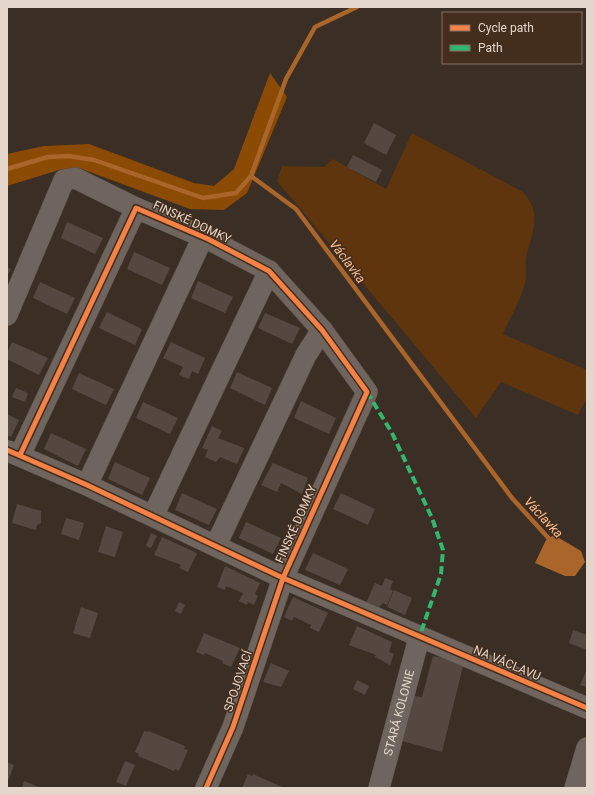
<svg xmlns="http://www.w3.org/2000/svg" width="594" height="795" font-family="Roboto,sans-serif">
	<rect width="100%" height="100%" fill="#3b2e25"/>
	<path fill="#5f350e" d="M412 133 523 192C543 214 532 232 526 258 525 266 527 275 525 283 521 300 510 317 503 334L587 370V397L578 415 501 382 476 418 277 181 282 166 324 167 333 159 386 189Z"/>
	<path fill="#8b4b05" d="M270 73 287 97 247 193 224 210 190 209 79 168 59 170 7 186V154L44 146 89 144 194 183 214 186 234 169Z"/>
	<path fill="#aa662a" d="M554 535 581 551 585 562 575 576H565L535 563 546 540Z"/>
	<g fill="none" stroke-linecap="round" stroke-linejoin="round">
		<g stroke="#aa662a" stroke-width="4.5">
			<path d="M7 169 48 157 69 156 94 160 203 198 236 193 251 176 296 209 512 498 552 542"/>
			<path d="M251 176 286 79 315 27 357 7"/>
		</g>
	</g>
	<g fill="#544841">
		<path d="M374 123 396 135 386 155 364 143Z"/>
		<path d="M353 155 382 170 376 182 347 167Z"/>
		<path d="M67 222 103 238 95 254 61 238Z"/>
		<path d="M134 252 170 268 162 285 127 269Z"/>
		<path d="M7 267 11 269 7 276Z"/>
		<path d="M198 281 233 297 225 313 191 298Z"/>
		<path d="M40 282 75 298 67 314 33 298Z"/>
		<path d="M107 312 142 329 135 345 99 328Z"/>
		<path d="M265 313 300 328 292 344 258 328Z"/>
		<path d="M12 342 48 358 39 375 7 359V353Z"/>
		<path d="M171 342 205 358 198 374 192 371 189 379 179 375 183 367 163 358Z"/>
		<path d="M237 372 272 388 265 405 230 388Z"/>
		<path d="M79 373 114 389 106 405 72 389Z"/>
		<path d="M16 388 28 393 25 402 12 397Z"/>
		<path d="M301 401 336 418 329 434 294 418Z"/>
		<path d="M143 402 178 418 170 434 136 418Z"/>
		<path d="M7 414 19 420 11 437 7 435Z"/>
		<path d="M212 426 222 431 218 438 244 448 237 464 220 457 216 462 205 457 208 450 202 448Z"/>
		<path d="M51 433 86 449 78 466 44 449Z"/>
		<path d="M115 462 150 478 142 495 108 479Z"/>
		<path d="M273 463 308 478 302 494 281 483 277 492 261 485Z"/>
		<path d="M182 493 217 509 209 525 175 510Z"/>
		<path d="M341 493 375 509 368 525 333 509Z"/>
		<path d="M17 504 41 511V523L37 525 36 530 12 523Z"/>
		<path d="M66 518 84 523 79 540 61 534Z"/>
		<path d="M246 522 281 538 273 554 239 538Z"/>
		<path d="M106 526 123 532 115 557 98 552Z"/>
		<path d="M151 533 157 536 151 548 146 546Z"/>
		<path d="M162 537 197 553 188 572 179 568 181 565 154 555Z"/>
		<path d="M313 553 348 569 340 585 305 570Z"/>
		<path d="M225 566 260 583 255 594 258 596 254 605 248 602 247 605 239 601 243 593 226 586 225 590 217 587Z"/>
		<path d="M385 578 393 581 390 589 393 591 387 605 383 603 378 608 366 603 375 583 382 586Z"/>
		<path d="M394 590 412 598 405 615 387 607Z"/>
		<path d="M293 597 328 613 319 632 310 628 311 625 294 617 292 621 284 617Z"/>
		<path d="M179 602 185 605 181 614 175 611Z"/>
		<path d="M81 607 98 613 90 638 73 633Z"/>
		<path d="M357 626 392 642 389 652 394 654 390 665 375 657 376 655 349 645Z"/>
		<path d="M573 630 587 635V650L569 643Z"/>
		<path d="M204 633 240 648 231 667 222 663 223 661 205 653 204 655 196 652Z"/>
		<path d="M433 656 464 662 442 752 402 741 414 696 422 697Z"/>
		<path d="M271 663 289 671 281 687 263 682Z"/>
		<path d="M587 669V687L580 685Z"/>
		<path d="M357 680 369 686 365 695 353 689Z"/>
		<path d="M144 731 148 732 149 731 185 746 184 749 188 750 179 771 175 769 174 771 138 756 139 754 135 752Z"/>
		<path d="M125 761 135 765 126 786 116 782Z"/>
		<path d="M7 762 14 765 9 779 7 778Z"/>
		<path d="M248 774 252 776 253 774 284 788H242Z"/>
		<path d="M24 781 41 788H22Z"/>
	</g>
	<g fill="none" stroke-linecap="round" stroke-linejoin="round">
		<g stroke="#574c45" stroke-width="22">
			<g id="minor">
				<path d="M7 315 64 180 75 178 136 208"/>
				<path d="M8 451 87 485 283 578 587 708"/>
				<path d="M20 455 136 208 208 239 269 271 322 330 367 392 283 578 233 727 206 788"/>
				<path d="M87 485 203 237"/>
				<path d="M153 516 269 271"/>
				<path d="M216 545 306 355 322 330"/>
				<path id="s1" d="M379 788 419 638"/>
				<path d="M575 788 587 748"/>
			</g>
		</g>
		<use href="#minor" stroke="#6f655e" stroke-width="21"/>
		<path stroke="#33b770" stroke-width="4" stroke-dasharray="8 4" stroke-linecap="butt" d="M367 392 392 433 432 518 443 550 441 574 419 638"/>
		<g stroke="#432d1d" stroke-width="8">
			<g id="cycleway">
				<path d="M7 450 87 485 283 578 587 708"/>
				<path d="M20 455 136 208 208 239 269 271 322 330 367 392 283 578 233 727 206 788"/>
			</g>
		</g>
		<use href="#cycleway" stroke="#f48246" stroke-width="5"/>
	</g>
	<g text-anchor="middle" stroke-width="3" stroke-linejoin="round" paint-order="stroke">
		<g font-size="12" fill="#e5d6cc" stroke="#432d1d">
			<text transform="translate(192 222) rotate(25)" y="4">FINSKÉ DOMKY</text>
			<text transform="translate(296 524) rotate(-66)" y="4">FINSKÉ DOMKY</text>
			<text transform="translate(507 663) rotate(23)" y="4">NA VÁCLAVU</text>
			<text transform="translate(238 681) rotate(-71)" y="4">SPOJOVACÍ</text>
			<text dy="4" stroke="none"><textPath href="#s1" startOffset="78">STARÁ KOLONIE</textPath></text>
		</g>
		<g font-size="13" font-style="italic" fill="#f9bd90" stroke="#432d1d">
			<text transform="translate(348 261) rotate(53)" y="5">Václavka</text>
			<text transform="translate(544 517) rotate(47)" y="5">Václavka</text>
		</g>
	</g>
	<rect width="594" height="795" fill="none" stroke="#e5d6cc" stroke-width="16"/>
	<rect x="442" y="12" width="140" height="52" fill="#432d1d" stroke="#847163"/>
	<rect x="450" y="25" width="20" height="6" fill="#f48246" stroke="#847163"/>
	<text x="478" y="32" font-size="12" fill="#e5d6cc">Cycle path</text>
	<rect x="450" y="45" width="20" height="6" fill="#33b770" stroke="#847163"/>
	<text x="478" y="52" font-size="12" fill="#e5d6cc">Path</text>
</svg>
